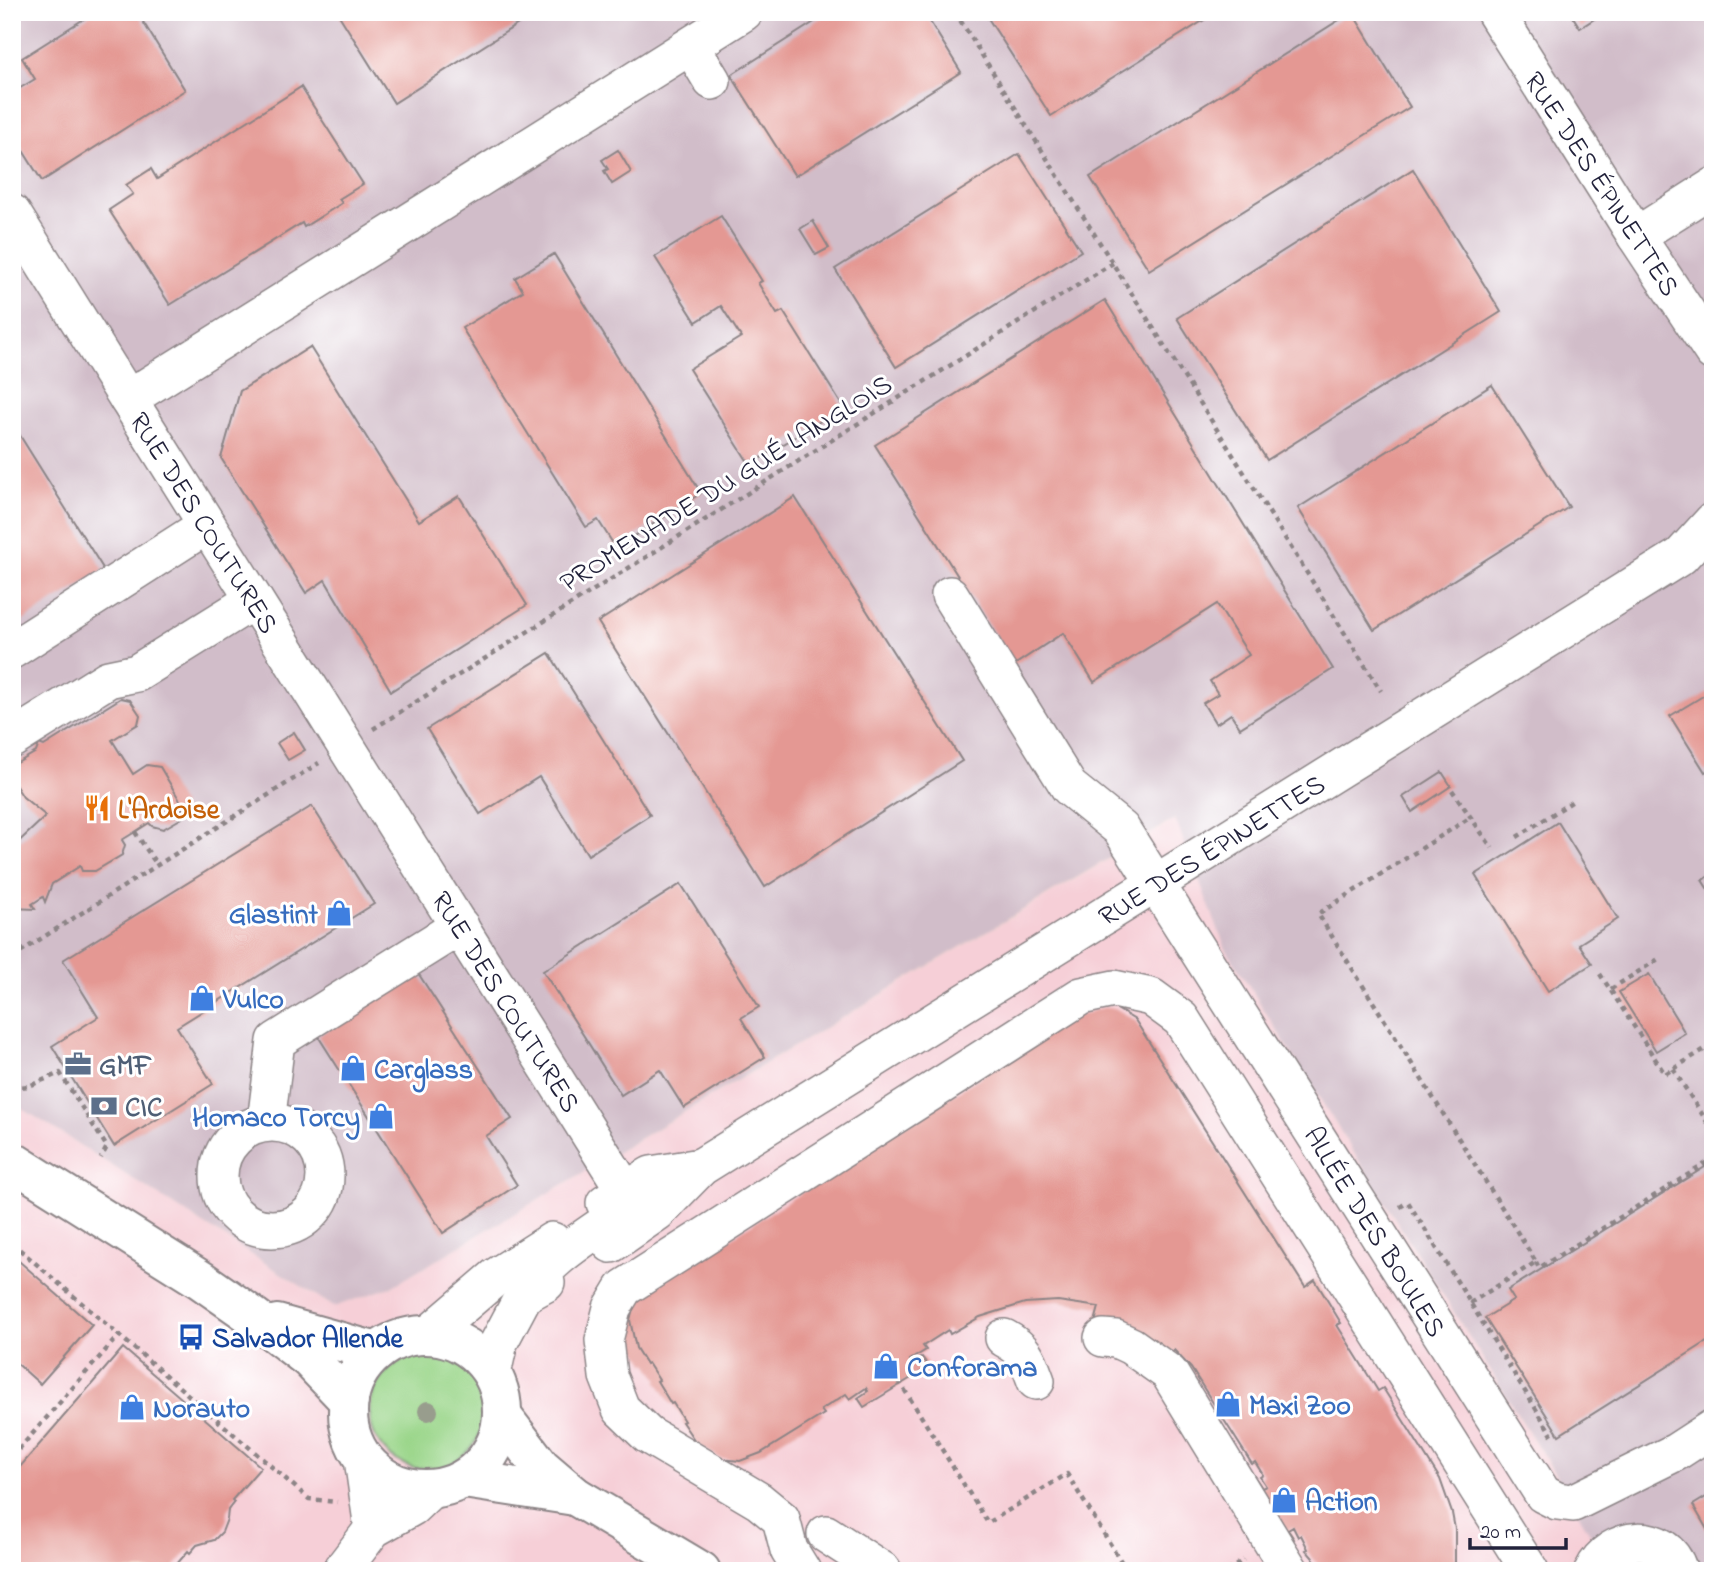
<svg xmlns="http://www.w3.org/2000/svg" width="1725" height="1583" font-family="'Indie Flower',sans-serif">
	<rect width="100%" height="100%" fill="#fff"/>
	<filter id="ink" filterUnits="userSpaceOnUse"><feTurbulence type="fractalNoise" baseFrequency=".0143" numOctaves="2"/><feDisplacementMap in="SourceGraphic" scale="14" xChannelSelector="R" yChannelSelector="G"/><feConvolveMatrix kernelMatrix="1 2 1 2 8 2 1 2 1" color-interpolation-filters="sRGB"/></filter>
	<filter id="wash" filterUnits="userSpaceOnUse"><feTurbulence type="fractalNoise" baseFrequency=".00686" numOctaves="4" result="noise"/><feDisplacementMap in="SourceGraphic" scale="28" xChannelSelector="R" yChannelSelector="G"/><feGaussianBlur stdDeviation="1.57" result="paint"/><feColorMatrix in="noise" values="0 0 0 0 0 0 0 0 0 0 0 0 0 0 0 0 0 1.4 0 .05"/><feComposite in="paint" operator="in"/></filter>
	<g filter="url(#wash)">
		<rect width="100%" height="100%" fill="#f6e6d1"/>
		<path fill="#f6cfd7" d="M1176 819 1226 949 1573 1503 1619 1547 1679 1571H12V1102L334 1307 393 1286Z"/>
		<path fill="#d1bdc9" d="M12 12H1713V1571H1679L1677 1564 1598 1547 1559 1480 1226 949 1175 819 393 1286 334 1307 12 1102Z"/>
		<circle fill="#9ad589" stroke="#5e7c62" stroke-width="2" cx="427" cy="1412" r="57"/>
		<g id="blocks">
			<g fill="#e49893">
				<path d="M95 12H137L185 90 42 181 12 133V93L35 79 22 58Z"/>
				<path d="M337 12H537L394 103Z"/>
				<path d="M830 12H924L961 72 795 176 731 75Z"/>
				<path d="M984 12H1217L1051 116Z"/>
				<path d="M1352 12 1410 107 1149 270 1090 177Z"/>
				<path d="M1570 12H1605L1580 28Z"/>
				<path d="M301 87 363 184 339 199 342 203 304 227 302 223 170 305 109 210 133 194 126 185 151 169 157 179Z"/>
				<path d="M618 150 631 172 612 184 604 171 608 169 602 160Z"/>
				<path d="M1019 154 1081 251 896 367 835 269Z"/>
				<path d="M1413 169 1501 312 1267 460 1177 318Z"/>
				<path d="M721 216 762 281 758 283 777 314 783 311 843 407 750 465 689 369 741 337 721 306 696 322 655 257Z"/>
				<path d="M813 221 829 248 816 255 800 229Z"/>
				<path d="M554 254 701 493 616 548 598 520 586 527 462 328 523 291 515 278Z"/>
				<path d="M1105 300 1333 669 1240 728 1231 714 1216 724 1203 703 1218 694 1210 681 1249 655 1217 604 1094 682 1063 633 1014 665 875 445Z"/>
				<path d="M310 347 419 521 459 496 527 605 391 691 325 580 306 593 221 458 240 391Z"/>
				<path d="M1492 385 1569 507 1374 630 1298 508Z"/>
				<path d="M19 434 104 570 12 628V437Z"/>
				<path d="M795 497 962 761 765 887 598 622Z"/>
				<path d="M549 653 650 815 588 855 539 777 480 814 427 729Z"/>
				<path d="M1713 690V767L1705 772 1670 716Z"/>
				<path d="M121 698 130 700 140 715 138 724 112 740 133 774 147 765 160 767 182 804V818L163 829 152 826 149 823 135 832 122 840 125 845 122 855 95 871H82L80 866 52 884 45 902 43 897 32 904 35 909 12 908V848L46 816 23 797 12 780V766L36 752 39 744 44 746Z"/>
				<path d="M294 732 305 750 288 760 277 743Z"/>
				<path d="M1442 772 1451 786 1412 812 1403 797Z"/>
				<path d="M312 806 374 904 177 1027 213 1084 114 1146 52 1046 98 1017 63 960Z"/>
				<path d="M1558 822 1618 919 1579 944 1592 964 1548 991 1475 875Z"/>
				<path d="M1713 874V897L1702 880Z"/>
				<path d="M681 884 759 1007 741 1018 765 1057 684 1108 660 1070 621 1095 543 971Z"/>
				<path d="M418 973 512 1119 486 1136 517 1185 443 1233 318 1036Z"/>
				<path d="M1649 974 1685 1033 1656 1051 1619 992Z"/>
				<path d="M1106 1007 1115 1008 1135 1020 1305 1287 1315 1280 1341 1323 1337 1325 1378 1391 1383 1388 1440 1479 1452 1513 1455 1529V1571H1324L1306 1550 1308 1549 1301 1535 1298 1537 1293 1527 1288 1530 1294 1539 1284 1546 1246 1484 1256 1479 1262 1488 1266 1486 1260 1477 1263 1475 1255 1462 1252 1464 1191 1368 1174 1350 1163 1361 1095 1322 1099 1307 1058 1301 1025 1303 980 1317 950 1334 948 1330 923 1346 926 1350 910 1360 912 1363 922 1357 929 1367 864 1407 858 1398 868 1391 866 1388 850 1399 846 1394 821 1410 824 1414 761 1453 740 1461 721 1459 697 1444 682 1422 684 1421 673 1403 671 1404 657 1381 659 1380 648 1363 646 1364 636 1348 630 1320 635 1300 1073 1017Z"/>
				<path d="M1713 1162V1338L1559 1435 1485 1318 1514 1300 1508 1290Z"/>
				<path d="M12 1255 92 1325 40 1384 12 1359Z"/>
				<path d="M123 1348 261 1467 232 1500 234 1502 228 1510 227 1519 222 1532 214 1540 197 1545 190 1553 188 1551 171 1571H12V1476Z"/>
				<path d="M1711 1494 1713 1497V1528L1708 1531 1693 1505Z"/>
			</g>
		</g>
	</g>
	<g filter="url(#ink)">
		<use href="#blocks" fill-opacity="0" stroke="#8c8486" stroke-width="2"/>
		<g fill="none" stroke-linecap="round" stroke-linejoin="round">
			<g stroke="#8c8486" stroke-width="40">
				<g id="minor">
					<path d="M1495 12 1636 236 1713 352"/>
					<path d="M691 46 712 81"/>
					<path d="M12 213 128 399"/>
					<path d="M1636 236 1713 187"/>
					<path d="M950 595 1069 787 1121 829 1543 1494 1557 1501 1573 1503 1676 1452 1713 1428"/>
					<path d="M12 650 207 525"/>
					<path d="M12 739 108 679 137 673 254 600"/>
					<circle cx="272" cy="1176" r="53"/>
					<path d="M266 1123 276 1041 460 926"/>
					<path d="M605 1203 651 1175 701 1167"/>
					<path d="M611 1244 657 1212 701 1167 1681 556 1713 521"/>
					<path d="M524 1295C549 1257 590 1235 626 1209L624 1189 128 399 744 12"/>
					<path d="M428 1335 497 1276 552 1241"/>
					<path d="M1004 1338C1025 1349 1028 1359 1036 1381"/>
					<path d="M1103 1338 1116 1339 1131 1346 1169 1373 1290 1571"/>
					<path d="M492 1374 499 1342 524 1295 546 1283"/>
					<path d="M363 1459 373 1529"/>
					<path d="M826 1534 883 1571"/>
					<path d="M341 1571 373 1529 412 1507 431 1489"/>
					<path d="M802 1571 789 1550 781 1519 759 1501 648 1435 621 1409 608 1376 604 1340 612 1308 624 1288 1081 996 1114 989 1151 997 1181 1019 1530 1571"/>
					<path d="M1593 1571C1610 1535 1665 1528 1679 1571"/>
				</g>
			</g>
			<g stroke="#8c8486" stroke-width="42">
				<g id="major">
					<path d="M12 1161 201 1280 254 1317 309 1359 349 1401"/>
					<path d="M277 1324 377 1352"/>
					<circle cx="425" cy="1412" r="77"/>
					<path d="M502 1416 541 1467 575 1496 701 1571"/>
					<path d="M464 1479 575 1496"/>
				</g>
			</g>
			<g stroke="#8c8486" stroke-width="4.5" stroke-dasharray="5 5" stroke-linecap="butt">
				<path d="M955 12 1381 691"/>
				<path d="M373 729 1113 263"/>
				<path d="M1452 790 1492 848"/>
				<path d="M135 832 157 865"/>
				<path d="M1517 837 1573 801"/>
				<path d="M12 957 319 763"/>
				<path d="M1600 974 1665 1074 1713 1044"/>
				<path d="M1611 989 1660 958"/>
				<path d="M1673 1069 1713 1131"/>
				<path d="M12 1088 29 1086 60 1073 107 1147 101 1158"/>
				<path d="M1400 1207 1408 1202 1552 1435"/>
				<path d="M12 1243 309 1499 337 1502"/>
				<path d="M1536 1262 1539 1268 1713 1159"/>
				<path d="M1470 1303 1536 1262 1318 914 1471 817"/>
				<path d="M899 1381 988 1523 1067 1474 1127 1571"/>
				<path d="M12 1457 119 1335"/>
				<path d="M1227 1571 1244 1560"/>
			</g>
			<use href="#minor" stroke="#fff" stroke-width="37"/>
			<use href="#major" stroke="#fff" stroke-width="38"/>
		</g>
		<circle fill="#989d8d" cx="428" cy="1411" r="10"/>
	</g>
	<defs>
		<g id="restaurant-bare" transform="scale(2.1)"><path d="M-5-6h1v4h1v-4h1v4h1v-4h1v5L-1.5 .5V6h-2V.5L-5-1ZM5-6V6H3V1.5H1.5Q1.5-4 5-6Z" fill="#e8710a" stroke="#fff" stroke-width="2.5" paint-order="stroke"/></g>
		<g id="shop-bare" transform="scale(2.1)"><path d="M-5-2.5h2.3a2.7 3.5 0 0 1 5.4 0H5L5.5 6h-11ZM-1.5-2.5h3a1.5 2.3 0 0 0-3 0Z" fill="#3f7fe0" stroke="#fff" stroke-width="2.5" paint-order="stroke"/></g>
		<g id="office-bare" transform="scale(2.1)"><path d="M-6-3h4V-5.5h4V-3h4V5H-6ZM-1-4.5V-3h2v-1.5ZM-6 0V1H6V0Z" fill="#5c6f8a" stroke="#fff" stroke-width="2.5" paint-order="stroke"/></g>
		<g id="bank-bare" transform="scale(2.1)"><path d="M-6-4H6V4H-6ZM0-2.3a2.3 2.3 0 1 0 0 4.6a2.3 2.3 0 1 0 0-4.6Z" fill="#5c6f8a" stroke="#fff" stroke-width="2.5" paint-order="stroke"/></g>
		<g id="bus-bare" transform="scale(2.1)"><path d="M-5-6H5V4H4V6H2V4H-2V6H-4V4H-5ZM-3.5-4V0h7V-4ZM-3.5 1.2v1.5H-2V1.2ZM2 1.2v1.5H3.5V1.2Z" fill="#1a4fb4" stroke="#fff" stroke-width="2.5" paint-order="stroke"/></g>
	</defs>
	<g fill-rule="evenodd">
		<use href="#restaurant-bare" x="97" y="808"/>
		<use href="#shop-bare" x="339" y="913"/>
		<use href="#shop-bare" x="202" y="998"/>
		<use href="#office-bare" x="78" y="1064"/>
		<use href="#shop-bare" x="353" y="1068"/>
		<use href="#bank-bare" x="104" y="1106"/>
		<use href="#shop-bare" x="381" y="1116"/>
		<use href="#bus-bare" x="191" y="1337"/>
		<use href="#shop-bare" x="886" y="1366"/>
		<use href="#shop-bare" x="1228" y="1404"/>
		<use href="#shop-bare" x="132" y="1407"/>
		<use href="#shop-bare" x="1284" y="1500"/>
	</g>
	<g text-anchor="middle" stroke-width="6" stroke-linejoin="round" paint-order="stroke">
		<g font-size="28" fill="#22223b" stroke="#fff">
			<text transform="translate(1603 183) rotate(57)" y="10">RUE DES ÉPINETTES</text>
			<text transform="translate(725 482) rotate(-32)" y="10">PROMENADE DU GUÉ LANGLOIS</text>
			<text transform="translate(205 522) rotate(58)" y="10">RUE DES COUTURES</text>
			<text transform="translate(1211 849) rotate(-32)" y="10">RUE DES ÉPINETTES</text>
			<text transform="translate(507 1001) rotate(58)" y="10">RUE DES COUTURES</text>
			<text transform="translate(1376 1231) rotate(58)" y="10">ALLÉE DES BOULES</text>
		</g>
		<g font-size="28" font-weight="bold" fill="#c56008" stroke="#fff" text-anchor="start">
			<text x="118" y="818">L'Ardoise</text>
		</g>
		<g font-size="28" font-weight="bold" fill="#366cbe" stroke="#fff" text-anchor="start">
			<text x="318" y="923" text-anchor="end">Glastint</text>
			<text x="223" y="1008">Vulco</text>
			<text x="374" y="1078">Carglass</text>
			<text x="360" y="1126" text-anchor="end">Homaco Torcy</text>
			<text x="907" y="1376">Conforama</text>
			<text x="1249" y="1414">Maxi Zoo</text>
			<text x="153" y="1417">Norauto</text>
			<text x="1305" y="1510">Action</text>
		</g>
		<g font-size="28" font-weight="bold" fill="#4e5e75" stroke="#fff" text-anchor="start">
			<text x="99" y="1074">GMF</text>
			<text x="125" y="1116">CIC</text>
		</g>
		<g font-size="28" font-weight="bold" fill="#164399" stroke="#fff" text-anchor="start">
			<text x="212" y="1347">Salvador Allende</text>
		</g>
	</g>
	<rect width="1725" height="1583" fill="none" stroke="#fff" stroke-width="42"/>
	<path d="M1470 1538v10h96v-10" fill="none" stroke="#22223b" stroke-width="3.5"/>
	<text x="1480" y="1538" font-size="21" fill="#22223b" stroke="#ffffff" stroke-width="5" paint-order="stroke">20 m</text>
</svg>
